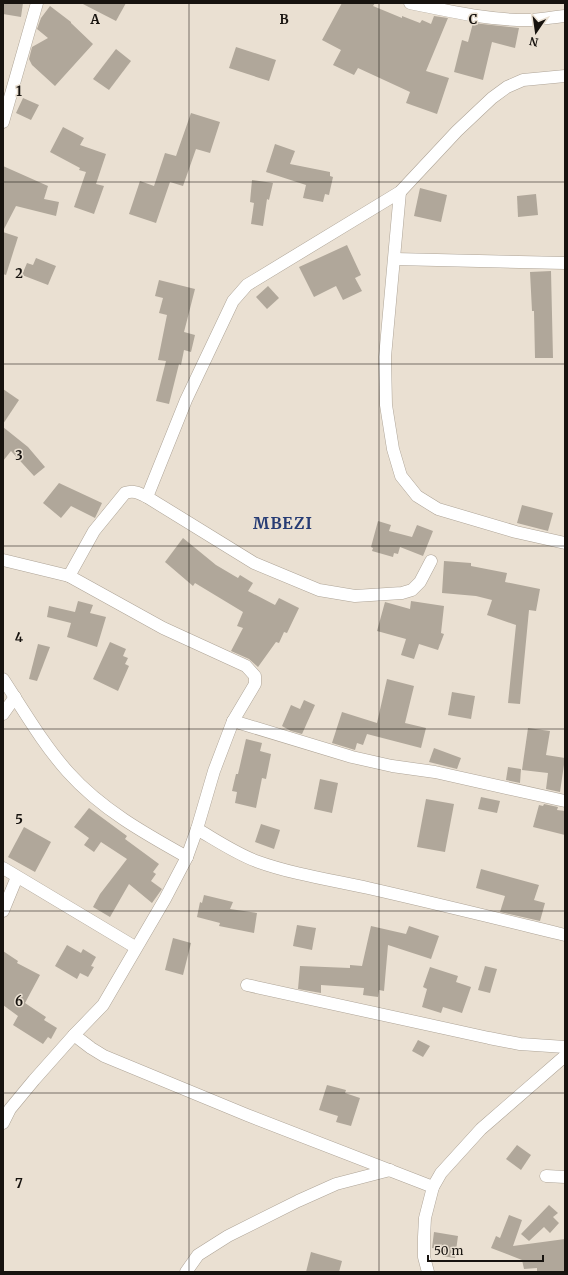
<svg xmlns="http://www.w3.org/2000/svg" width="568" height="1275" font-family="Merriweather,serif">
	<rect width="100%" height="100%" fill="#eae0d2"/>
	<g fill="#b0a79a">
		<path d="M3 3H23L21 17 3 14Z"/>
		<path d="M81 3H126L116 21Z"/>
		<path d="M342 3H375L373 6 402 18V16L420 23 422 20 431 24 434 16 448 18 426 71 449 78 437 114 406 103 410 92 358 68 354 75 333 65 341 50 322 40Z"/>
		<path d="M50 6 71 22V23L93 44 55 86 32 65 29 59 32 47 48 38 37 29 41 18Z"/>
		<path d="M473 23 519 28 515 48 492 42 483 80 454 72 462 40 468 42Z"/>
		<path d="M236 47 276 60 269 81 229 68Z"/>
		<path d="M116 49 131 61 109 90 93 79Z"/>
		<path d="M23 98 39 105 31 120 16 113Z"/>
		<path d="M191 113 220 122 210 153 196 149 183 186 170 182 156 223 129 214 140 181 154 186 165 153 176 156Z"/>
		<path d="M63 127 84 138 80 145 106 154 96 184 104 186 94 214 74 207 86 172 79 170 80 168 50 152Z"/>
		<path d="M275 144 295 151 290 164 330 172V176L333 177 329 195 325 194 323 202 303 198 306 185 266 172Z"/>
		<path d="M3 166 48 186 44 199 59 202 56 216 16 206 3 231Z"/>
		<path d="M252 180 273 183 269 200 267 199 263 226 251 224 254 203 250 202Z"/>
		<path d="M420 188 447 195 441 222 414 216Z"/>
		<path d="M536 194 538 215 518 217 517 196Z"/>
		<path d="M3 232 18 237 6 275 3 274Z"/>
		<path d="M347 245 361 275 355 278 362 291 343 300 336 286 314 297 299 267Z"/>
		<path d="M36 258 56 266 48 285 22 275 27 263 33 265Z"/>
		<path d="M551 271 553 358H535L534 311H532L530 272Z"/>
		<path d="M159 280 195 289 184 332 195 335 191 352 184 350 181 365 179 364 169 404 156 401 166 361 158 360 167 315 159 313 163 298 155 296Z"/>
		<path d="M268 286 279 298 267 309 256 297Z"/>
		<path d="M3 389 19 400 3 424Z"/>
		<path d="M3 427 28 447 45 467 34 476 11 451 3 461Z"/>
		<path d="M59 483 102 503 95 518 71 506 61 518 43 503Z"/>
		<path d="M522 505 553 513 548 531 517 523Z"/>
		<path d="M378 521 391 525 389 531 412 537 417 525 433 531 423 556 400 547 398 554 394 553 393 557 372 551 373 548 371 547Z"/>
		<path d="M183 538 216 565 238 578 240 575 253 583 248 591 275 605 279 598 299 608 287 633 284 632 279 643 276 642 258 667 249 659 231 651 243 628 237 626 243 612 195 583 193 586 165 562Z"/>
		<path d="M444 561 471 563V566L507 573 505 582 540 589 536 611 529 610 520 704 508 703 516 625 487 615 492 600 476 596 442 593Z"/>
		<path d="M78 601 93 605 90 613 106 617 97 647 67 637 71 623 47 617 49 606 75 612Z"/>
		<path d="M411 601 444 606 441 633 444 634 438 650 419 644 414 659 401 655 406 639 377 631 385 602 410 609Z"/>
		<path d="M110 642 126 649 123 656 128 658 125 664 129 666 118 691 93 679Z"/>
		<path d="M38 644 50 647 37 681 29 679Z"/>
		<path d="M387 679 414 686 405 723 426 728 421 748 367 734 363 745 357 743 355 750 332 743 342 712 377 723Z"/>
		<path d="M452 692 475 696 471 719 448 715Z"/>
		<path d="M304 700 315 705 302 734 291 731 282 726 291 705 300 709Z"/>
		<path d="M528 728 550 731 546 755 565 758 560 792 546 789 548 773 522 770Z"/>
		<path d="M246 739 262 743 260 751 271 754 266 779 262 778 256 808 235 803 237 792 232 791 236 774H238Z"/>
		<path d="M434 748 461 758 457 769 429 762Z"/>
		<path d="M508 767 521 769 520 783 506 780Z"/>
		<path d="M320 779 338 783 332 813 314 809Z"/>
		<path d="M481 797 500 801 497 813 478 809Z"/>
		<path d="M426 799 454 804 445 852 417 847Z"/>
		<path d="M544 804 558 807 557 810 565 811V835L533 827 539 805 543 806Z"/>
		<path d="M89 808 127 836 125 839 159 864 153 872 156 874 151 881 162 889 152 903 129 884 110 917 93 907 100 894 127 859 101 842 94 852 84 845 89 838 74 827Z"/>
		<path d="M261 824 280 830 274 849 255 842Z"/>
		<path d="M24 827 51 842 35 872 8 857Z"/>
		<path d="M481 869 539 885 534 900 545 903 540 921 500 912 505 896 476 888Z"/>
		<path d="M204 895 233 902 230 909 257 913 254 933 219 926 220 923 197 917 200 902 202 903Z"/>
		<path d="M297 925 316 928 312 950 293 946Z"/>
		<path d="M371 926 406 934 409 926 439 936 431 959 388 945 384 991 379 990 378 997 363 995 364 988 321 985V993L298 989 300 966 350 968V965L362 966Z"/>
		<path d="M173 938 191 943 183 975 165 970Z"/>
		<path d="M67 945 81 953 83 949 96 957 91 966 94 967 88 977 80 973 77 979 55 966Z"/>
		<path d="M3 951 18 961 17 963 40 975 25 1003 46 1017 44 1020 57 1028 51 1039 48 1037 43 1044 13 1025 18 1016 3 1005Z"/>
		<path d="M485 966 497 969 490 993 478 990Z"/>
		<path d="M430 967 458 976 456 982 471 987 462 1013 443 1007 441 1013 422 1007 427 989 423 987Z"/>
		<path d="M418 1040 430 1046 423 1057 412 1051Z"/>
		<path d="M327 1085 346 1090 345 1093 360 1098 351 1126 336 1122 338 1116 319 1110Z"/>
		<path d="M517 1145 531 1155 521 1170 506 1159Z"/>
		<path d="M549 1205 558 1213 553 1217 559 1223 550 1233 544 1227 529 1241 521 1234Z"/>
		<path d="M509 1215 522 1220 513 1246 565 1239V1272H537V1268L524 1269 522 1260 491 1248 496 1236 500 1238Z"/>
		<path d="M434 1232 458 1236 455 1258 442 1256 443 1250 432 1248Z"/>
		<path d="M311 1252 342 1261 339 1272H306Z"/>
	</g>
	<g fill="none" stroke-linecap="round" stroke-linejoin="round">
		<g stroke="#aea497" stroke-width="13">
			<g id="street">
				<path d="M410 3C450 11 491 21 531 20 543 19 554 17 565 16"/>
				<path d="M3 122 37 3"/>
				<path d="M400 192 385 357 386 405 393 449 401 476 417 496 438 509 516 532 565 543"/>
				<path d="M395 259 565 263"/>
				<path d="M147 497 186 400 233 301 247 285 400 192 457 131 492 98 507 87 523 80 565 76"/>
				<path d="M3 560 69 576 163 628 246 666 255 676V684L233 721 214 771 197 829 187 857 165 899 103 1005 74 1035 34 1080 10 1109 3 1123"/>
				<path d="M69 576 94 531 125 493C134 490 139 493 147 497L254 563 319 590 355 596 402 593 412 590 420 582 431 561"/>
				<path d="M3 679C24 711 43 744 68 772 101 809 144 833 187 857"/>
				<path d="M3 714 15 697"/>
				<path d="M233 721 352 757 392 766 435 772 565 801"/>
				<path d="M197 829C216 840 235 853 256 861 292 874 331 880 368 888 434 903 499 919 565 935"/>
				<path d="M3 868 135 947"/>
				<path d="M3 911 17 877"/>
				<path d="M247 985 489 1038 520 1044 565 1047"/>
				<path d="M74 1035 91 1048 104 1056 247 1115 433 1187"/>
				<path d="M546 1176 565 1177"/>
				<path d="M186 1272 198 1255 228 1236 298 1201 336 1184 390 1170"/>
				<path d="M428 1272 424 1257V1237L425 1218 433 1187 441 1173 481 1129 565 1056"/>
			</g>
		</g>
		<use href="#street" stroke="#fff" stroke-width="12"/>
	</g>
	<path fill="none" stroke="#17130f" stroke-width="1" stroke-opacity="0.55" d="M189 3V1272M379 3V1272M3 182H565M3 364H565M3 546H565M3 729H565M3 911H565M3 1093H565"/>
	<g text-anchor="middle" stroke-width="3" stroke-linejoin="round" paint-order="stroke">
		<g font-size="16" font-weight="bold" letter-spacing="1" fill="#273c74" stroke="#eae0d2">
			<text x="283" y="529">MBEZI</text>
		</g>
	</g>
	<g font-size="13" text-anchor="middle" font-weight="bold" fill="#17130f" stroke="#eae0d2" stroke-width="3" stroke-linejoin="round" paint-order="stroke">
		<text x="95" y="24">A</text>
		<text x="284" y="24">B</text>
		<text x="473" y="24">C</text>
		<text x="19" y="96">1</text>
		<text x="19" y="278">2</text>
		<text x="19" y="460">3</text>
		<text x="19" y="642">4</text>
		<text x="19" y="824">5</text>
		<text x="19" y="1006">6</text>
		<text x="19" y="1188">7</text>
	</g>
	<rect width="568" height="1275" fill="none" stroke="#17130f" stroke-width="8"/>
	<g transform="translate(536 32) rotate(193)" stroke="#eae0d2" stroke-width="3" paint-order="stroke">
	<path d="M0-3L7 15L0 10L-7 15Z" fill="#17130f"/>
	<text y="-6" font-size="11" font-weight="bold" text-anchor="middle" fill="#17130f">N</text>
	</g>
	<path d="M428 1255v6h115v-6" fill="none" stroke="#17130f" stroke-width="2"/>
	<text x="434" y="1255" font-size="12" fill="#17130f" stroke="#eae0d2" stroke-width="3" paint-order="stroke">50 m</text>
</svg>
